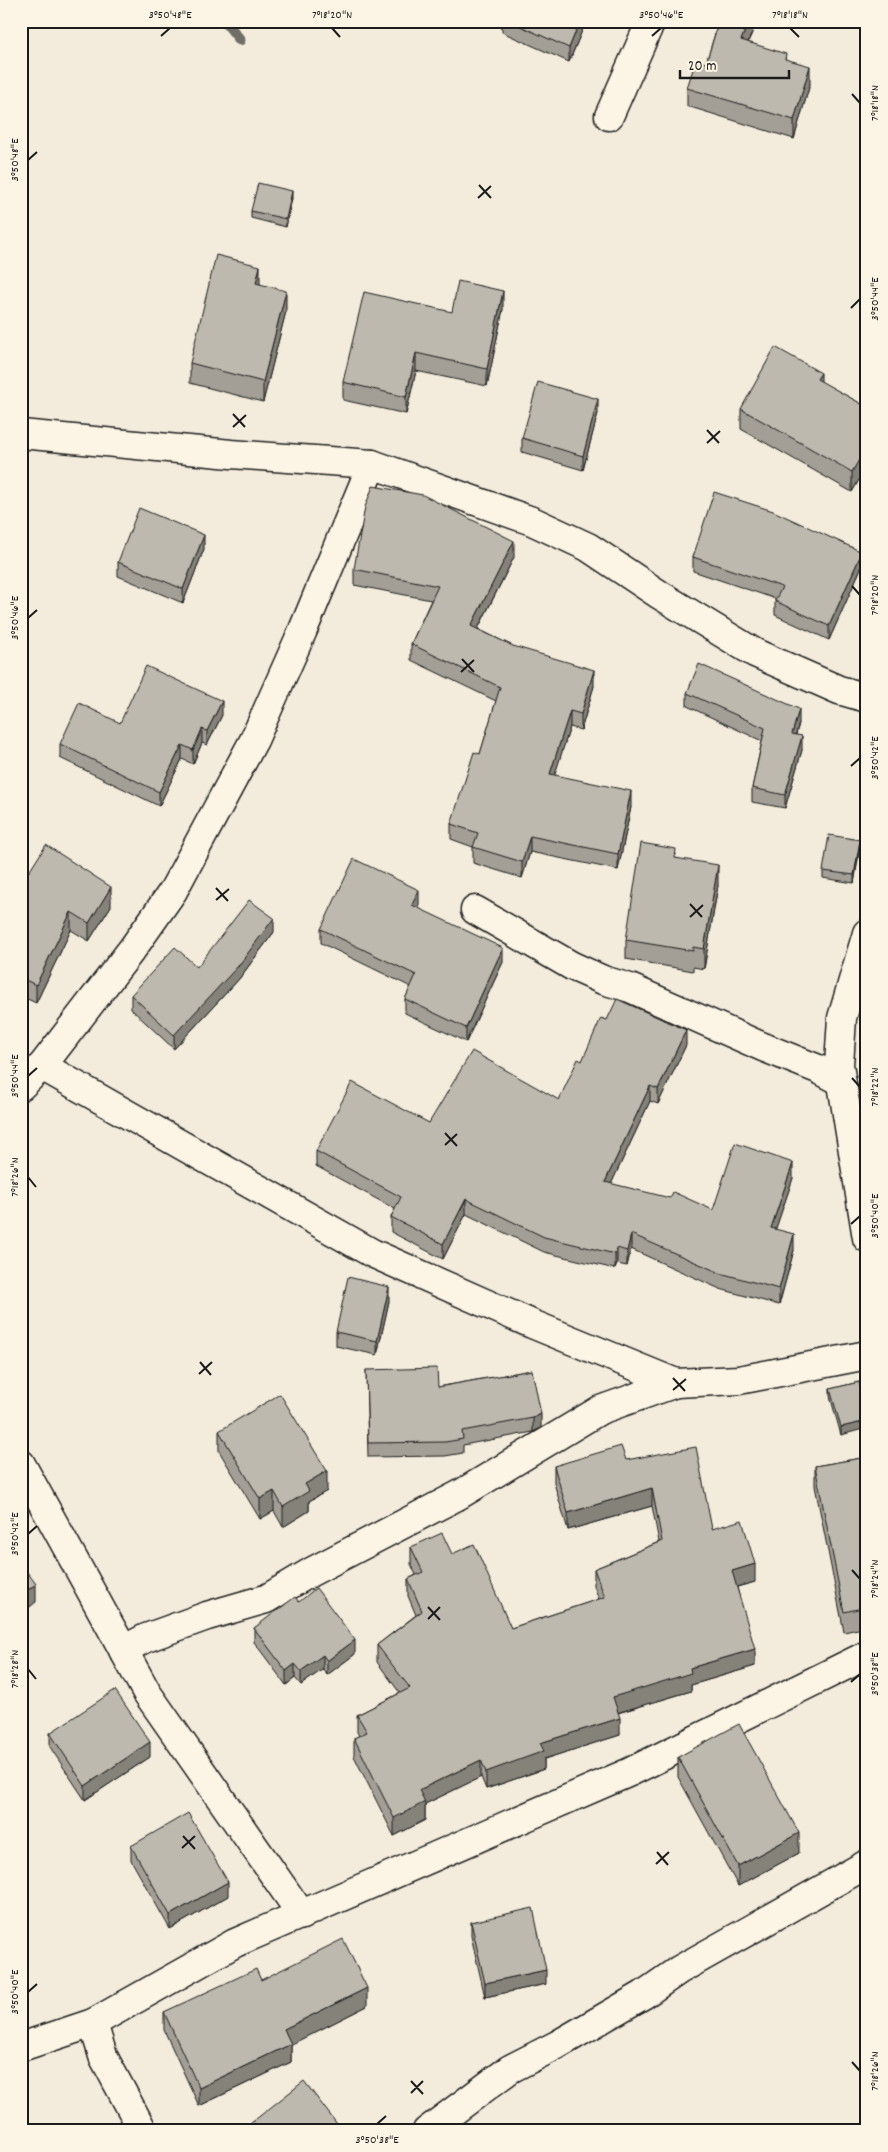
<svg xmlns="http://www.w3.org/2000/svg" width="888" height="2152" font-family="Dekko,sans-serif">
	<rect width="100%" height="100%" fill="#f3ecdd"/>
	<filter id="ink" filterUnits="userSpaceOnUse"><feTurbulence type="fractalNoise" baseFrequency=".02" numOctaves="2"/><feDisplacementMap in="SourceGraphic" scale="10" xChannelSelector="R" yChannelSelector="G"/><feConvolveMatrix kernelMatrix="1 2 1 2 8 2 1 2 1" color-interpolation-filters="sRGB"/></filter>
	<g filter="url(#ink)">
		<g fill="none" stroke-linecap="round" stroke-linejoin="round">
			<path stroke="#716e68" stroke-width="11" d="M225 21 240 40"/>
			<g stroke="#1c1c1c" stroke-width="31">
				<g id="minor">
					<path d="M609 116 651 21"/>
					<path d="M21 434 231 454 372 464 532 521 588 547 660 595 755 653 839 690 867 698"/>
					<path d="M475 910 572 966 603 980 630 988 763 1047 818 1069 841 1081"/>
					<path d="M867 933 842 1018 839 1065 867 1238"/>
					<path d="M42 1066 372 1253 532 1324 676 1383 739 1380 867 1355"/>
					<path d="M21 1086 42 1066 133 948 173 891 254 740 303 630 372 464"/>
					<path d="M21 1464 147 1693 302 1915"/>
					<path d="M123 1650 146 1638 207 1616 266 1599 311 1572 459 1495 600 1410 676 1383"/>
					<path d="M93 2023 103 2056 143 2131"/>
					<path d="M21 2047 93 2023 235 1943 630 1772 867 1655"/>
					<path d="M427 2131 510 2069 557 2045 643 1995 679 1970 867 1864"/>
				</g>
			</g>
			<use href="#minor" stroke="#fcf5e5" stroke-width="28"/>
		</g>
		<g fill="#a39f96" stroke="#1c1c1c">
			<path d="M487 21H586L569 62 502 32V28Z"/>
			<path d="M713 21H757L748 42 786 59 810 84 794 139 687 106V88L706 63 718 24Z"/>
			<path d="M292 198 286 227 251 218V211Z"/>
			<path d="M260 284 286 311 263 402 190 383V363Z"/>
			<path d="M503 309 487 386 416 371 406 414 343 400V382L452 312Z"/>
			<path d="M821 382 867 407V466L852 492 741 429V409Z"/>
			<path d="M598 413 583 470 522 452V438Z"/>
			<path d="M204 549 183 603 118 576V562Z"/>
			<path d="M514 557 478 629 594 686 581 730 570 727 554 775 631 807 618 870 530 852 522 878 473 863V847L451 839V824L480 754 496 701 411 660V644L431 600 354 585V569Z"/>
			<path d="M693 557 862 566 829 640 775 615V601L776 599 693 571Z"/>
			<path d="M687 693 799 723 796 735 802 750 785 808 752 802V788L762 741 687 706Z"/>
			<path d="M222 715 207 745 202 743 193 764 182 759 159 806 60 758V744L120 723Z"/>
			<path d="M860 847 854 883 823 878V871Z"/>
			<path d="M676 858 718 885 704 969 693 967V971L626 959V940Z"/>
			<path d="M21 866 29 872 111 906 89 941 71 930 36 1003 21 996Z"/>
			<path d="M419 905 417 908 503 962 466 1042 405 1013V999L411 987 321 943V929Z"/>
			<path d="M274 932 239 979 174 1049 131 1009V995L197 967Z"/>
			<path d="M607 1020 686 1045 658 1104 650 1101 611 1184 713 1210 793 1178 775 1230 794 1250 779 1305 720 1289 631 1249 627 1266 617 1264 615 1269 544 1252 466 1214 443 1259 391 1232V1217L395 1209 316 1166V1151L429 1123 559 1100Z"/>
			<path d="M389 1301 377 1355 336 1346V1332Z"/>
			<path d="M366 1370 438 1387 532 1370 541 1428 533 1432 463 1445V1453L445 1456 368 1457Z"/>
			<path d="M859 1382 841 1435 830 1396V1389Z"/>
			<path d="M219 1431 327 1491 309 1501V1511L283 1527 274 1511 260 1519 219 1451Z"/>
			<path d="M867 1457V1627L844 1632 815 1486V1466Z"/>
			<path d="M626 1460 712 1529 755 1582 737 1587 755 1666 691 1685V1691L618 1713 620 1735 544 1759V1769L486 1789 481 1777 425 1804V1820L394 1836 354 1756V1738L359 1736 357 1732V1715L400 1693 377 1662V1645L416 1615 408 1596V1579L416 1575 411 1564V1547L452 1554 511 1628 599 1599 594 1586V1569L659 1542 652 1506 568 1530 554 1483V1466Z"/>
			<path d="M299 1602 355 1654 327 1675 323 1669 301 1685 295 1678 286 1685 254 1642V1628Z"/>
			<path d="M50 1733 150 1757 85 1800 50 1747Z"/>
			<path d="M678 1757 799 1853 738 1886 678 1777Z"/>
			<path d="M131 1846 228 1896 170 1929 131 1860Z"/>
			<path d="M471 1922 546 1984 485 1997 471 1936Z"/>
			<path d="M261 1980 367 2006 291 2044V2062L199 2106 164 2030V2012Z"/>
			<path d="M867 2077V2107L861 2099V2081Z"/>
		</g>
		<g fill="#85827a" stroke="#1c1c1c">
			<path d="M580 21H586L569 62V48Z"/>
			<path d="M749 21H757L741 58V40Z"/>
			<path d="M810 66V84L794 139V120Z"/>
			<path d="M292 191V198L286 227V219Z"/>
			<path d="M260 266V286L256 283Z"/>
			<path d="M286 291V311L263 402V382Z"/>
			<path d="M503 291V309L487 386V369Z"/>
			<path d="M416 353V371L406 414V397Z"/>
			<path d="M821 373V393L817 379Z"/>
			<path d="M598 399V413L583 470V456Z"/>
			<path d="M867 429V466L852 492V472L865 433Z"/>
			<path d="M204 535V549L183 603V589Z"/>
			<path d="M514 541V557L471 642V626Z"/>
			<path d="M862 552V566L829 640V626Z"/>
			<path d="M594 670V686L581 730V714Z"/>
			<path d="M222 701V715L207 745V731Z"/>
			<path d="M799 709V723L792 748V734Z"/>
			<path d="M570 711V727L550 790V774Z"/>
			<path d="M202 729V743L193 764V750Z"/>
			<path d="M802 736V750L785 808V795Z"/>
			<path d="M182 745V759L159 806V792Z"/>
			<path d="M631 791V807L618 870V854Z"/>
			<path d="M530 836V852L522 878V862Z"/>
			<path d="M860 840V847L854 883V875Z"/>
			<path d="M718 865V885L704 969V949Z"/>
			<path d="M111 887V906L89 941V923Z"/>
			<path d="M419 890V905L412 920V905Z"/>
			<path d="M71 912V930L36 1003V985Z"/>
			<path d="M274 918V932L239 979 174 1049V1035Z"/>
			<path d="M503 948V962L466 1042V1028Z"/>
			<path d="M686 1030V1045L658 1104V1089Z"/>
			<path d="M650 1086V1101L605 1197V1182Z"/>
			<path d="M793 1163V1178L771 1243V1228Z"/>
			<path d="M466 1199V1214L443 1259V1244Z"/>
			<path d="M631 1234V1249L627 1266V1251Z"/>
			<path d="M794 1234V1250L779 1305V1289Z"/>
			<path d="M617 1248V1264L615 1269V1254Z"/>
			<path d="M389 1287V1301L377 1355V1341Z"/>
			<path d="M541 1414V1428L533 1432V1418Z"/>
			<path d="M867 1421V1428L841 1435V1427Z"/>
			<path d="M327 1471V1491L309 1501V1511L283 1527V1507L305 1484Z"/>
			<path d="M652 1488V1506L568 1530V1513Z"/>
			<path d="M274 1491V1511L260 1519V1499Z"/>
			<path d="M755 1564V1582L732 1588V1571Z"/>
			<path d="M36 1584V1602L21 1614V1595Z"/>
			<path d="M355 1640V1654L327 1675V1661Z"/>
			<path d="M755 1649V1666L691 1685V1691L613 1714V1697L690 1668Z"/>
			<path d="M323 1655V1669L301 1685V1671Z"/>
			<path d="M295 1664V1678L286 1685V1671Z"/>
			<path d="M620 1718V1735L544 1759V1769L486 1789V1772L540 1743Z"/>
			<path d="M150 1742V1757L85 1800V1786Z"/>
			<path d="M481 1760V1777L425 1804V1820L394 1836V1818L419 1790Z"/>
			<path d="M799 1833V1853L738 1886V1866Z"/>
			<path d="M228 1882V1896L170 1929V1915Z"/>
			<path d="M546 1970V1984L485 1997V1983Z"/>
			<path d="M367 1988V2006L284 2048V2029Z"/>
			<path d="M291 2044V2062L199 2106V2088Z"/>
			<path d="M337 2124V2131H329Z"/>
		</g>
		<g fill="#beb9ae" stroke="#1c1c1c">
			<path d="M509 21H580L569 48Z"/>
			<path d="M719 21H749L741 40 786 54 785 59 810 66 794 120 687 88 696 60 706 63Z"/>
			<path d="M258 183 292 191 286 219 251 211Z"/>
			<path d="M216 255 260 266 256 283 286 291 263 382 190 363Z"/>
			<path d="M458 281 503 291 487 369 416 353 406 397 343 382 364 292 452 312Z"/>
			<path d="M775 347 821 373 817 379 867 407V429L865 433 867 434V446L852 472 741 409Z"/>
			<path d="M538 382 598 399 583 456 522 438Z"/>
			<path d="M373 486 423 495 514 541 471 626 513 646 594 670 581 714 570 711 550 774 631 791 618 854 530 836 522 862 473 847 478 833 451 824 474 752 480 754 500 687 411 644 438 586 354 569 365 507Z"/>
			<path d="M714 492 773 511 862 552 829 626 775 601 782 587 693 557Z"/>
			<path d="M139 508 204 535 183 589 118 562Z"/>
			<path d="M699 664 799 709 792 734 802 736 785 795 752 788 765 728 687 693Z"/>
			<path d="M146 666 222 701 207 731 202 729 193 750 182 745 159 792 60 744 79 703 120 723Z"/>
			<path d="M829 835 860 840 854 875 823 871Z"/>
			<path d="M641 843 676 849 675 858 718 865 704 949 693 947V951L626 940Z"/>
			<path d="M46 845 111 887 89 923 71 912 36 985 21 978V866L29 872Z"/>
			<path d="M354 859 419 890 412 905 503 948 466 1028 405 999 416 975 321 929Z"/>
			<path d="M249 900 274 918 239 965 174 1035 131 995 175 947 197 967Z"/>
			<path d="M617 999 686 1030 658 1089 650 1086 605 1182 670 1198 673 1192 713 1210 735 1143 793 1163 771 1228 794 1234 779 1289 720 1273 631 1234 627 1251 617 1248 615 1254 544 1237 466 1199 443 1244 391 1217 401 1197 316 1151 352 1082 429 1123 472 1051 559 1100 578 1059 582 1061 601 1018 607 1020Z"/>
			<path d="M348 1277 389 1287 377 1341 336 1332Z"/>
			<path d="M437 1368 438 1387 532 1370 541 1414 533 1418 462 1431 463 1439 445 1442 368 1443 366 1370Z"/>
			<path d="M859 1382 867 1411V1421L841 1427 830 1389Z"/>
			<path d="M280 1394 327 1471 305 1484 309 1491 283 1507 274 1491 260 1499 219 1431Z"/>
			<path d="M621 1446 626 1460 696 1447 712 1529 742 1520 755 1564 732 1571 755 1649 690 1668 691 1673 613 1697 620 1718 540 1743 544 1751 486 1772 481 1760 419 1790 425 1802 394 1818 354 1738 367 1732 357 1715 410 1688 377 1645 422 1611 408 1579 423 1572 411 1547 442 1533 452 1554 474 1544 511 1628 605 1597 594 1569 662 1541 652 1488 568 1513 554 1466Z"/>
			<path d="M867 1457V1607L844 1612 815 1466Z"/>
			<path d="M21 1564 36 1584 21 1595Z"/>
			<path d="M316 1588 355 1640 327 1661 323 1655 301 1671 295 1664 286 1671 254 1628 295 1597 299 1602Z"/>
			<path d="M115 1690 150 1742 85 1786 50 1733Z"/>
			<path d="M739 1724 799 1833 738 1866 678 1757Z"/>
			<path d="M188 1813 228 1882 170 1915 131 1846Z"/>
			<path d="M533 1908 546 1970 485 1983 471 1922Z"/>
			<path d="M343 1939 367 1988 284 2029 291 2044 199 2088 164 2012 256 1969 261 1980Z"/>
			<path d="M867 2077V2089L861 2081Z"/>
			<path d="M304 2081 337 2124 329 2131H241Z"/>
		</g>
	</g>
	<path fill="none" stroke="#1c1c1c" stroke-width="2" d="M332 28 340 37M790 28 799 37M161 36 170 28M652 36 661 28M852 94 860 103M28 160 37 152M479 185 491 198M478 198 491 186M851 308 860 299M233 414 245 427M233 427 246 415M707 430 719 443M707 443 720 431M852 586 860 595M28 618 37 610M462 659 474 672M461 672 474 660M851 766 860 758M216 888 228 901M216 900 229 889M690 904 702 917M690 917 703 905M28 1076 37 1068M852 1078 860 1087M445 1133 457 1146M445 1145 457 1134M28 1177 36 1187M851 1224 860 1216M200 1362 211 1375M199 1374 212 1362M673 1378 685 1391M673 1390 686 1379M28 1534 37 1526M852 1570 860 1579M428 1607 440 1620M428 1619 440 1607M28 1669 36 1679M851 1682 860 1674M183 1836 195 1849M182 1848 195 1836M657 1852 668 1865M656 1864 669 1852M28 1992 37 1984M852 2062 860 2071M411 2081 423 2094M411 2093 423 2081M377 2124 386 2116"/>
	<rect width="888" height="2152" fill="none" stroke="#fcf5e5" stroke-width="55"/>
	<path d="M680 70v8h109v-8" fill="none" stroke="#1c1c1c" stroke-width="2.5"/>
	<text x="688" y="70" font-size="15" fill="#1c1c1c" stroke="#fcf5e5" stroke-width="4" paint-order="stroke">20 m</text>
	<rect x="28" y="28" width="832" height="2096" fill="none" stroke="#1c1c1c" stroke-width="2"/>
	<g font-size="12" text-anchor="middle" fill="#1c1c1c">
		<text x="170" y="18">3°50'48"E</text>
		<text x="332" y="18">7°18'20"N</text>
		<text x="661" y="18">3°50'46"E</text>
		<text x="790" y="18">7°18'18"N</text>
		<text transform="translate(874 103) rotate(-90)" y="4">7°18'18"N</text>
		<text transform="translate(14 160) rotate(-90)" y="4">3°50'48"E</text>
		<text transform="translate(874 299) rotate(-90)" y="4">3°50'44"E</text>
		<text transform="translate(874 595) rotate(-90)" y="4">7°18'20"N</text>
		<text transform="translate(14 618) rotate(-90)" y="4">3°50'46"E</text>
		<text transform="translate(874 758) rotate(-90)" y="4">3°50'42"E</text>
		<text transform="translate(14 1076) rotate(-90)" y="4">3°50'44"E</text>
		<text transform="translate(874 1087) rotate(-90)" y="4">7°18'22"N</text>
		<text transform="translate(14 1177) rotate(-90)" y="4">7°18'26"N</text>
		<text transform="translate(874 1216) rotate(-90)" y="4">3°50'40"E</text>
		<text transform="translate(14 1534) rotate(-90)" y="4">3°50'42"E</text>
		<text transform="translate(874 1579) rotate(-90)" y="4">7°18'24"N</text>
		<text transform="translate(14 1669) rotate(-90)" y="4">7°18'28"N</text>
		<text transform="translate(874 1674) rotate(-90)" y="4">3°50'38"E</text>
		<text transform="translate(14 1992) rotate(-90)" y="4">3°50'40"E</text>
		<text transform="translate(874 2071) rotate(-90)" y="4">7°18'26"N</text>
		<text x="377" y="2143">3°50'38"E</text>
	</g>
</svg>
